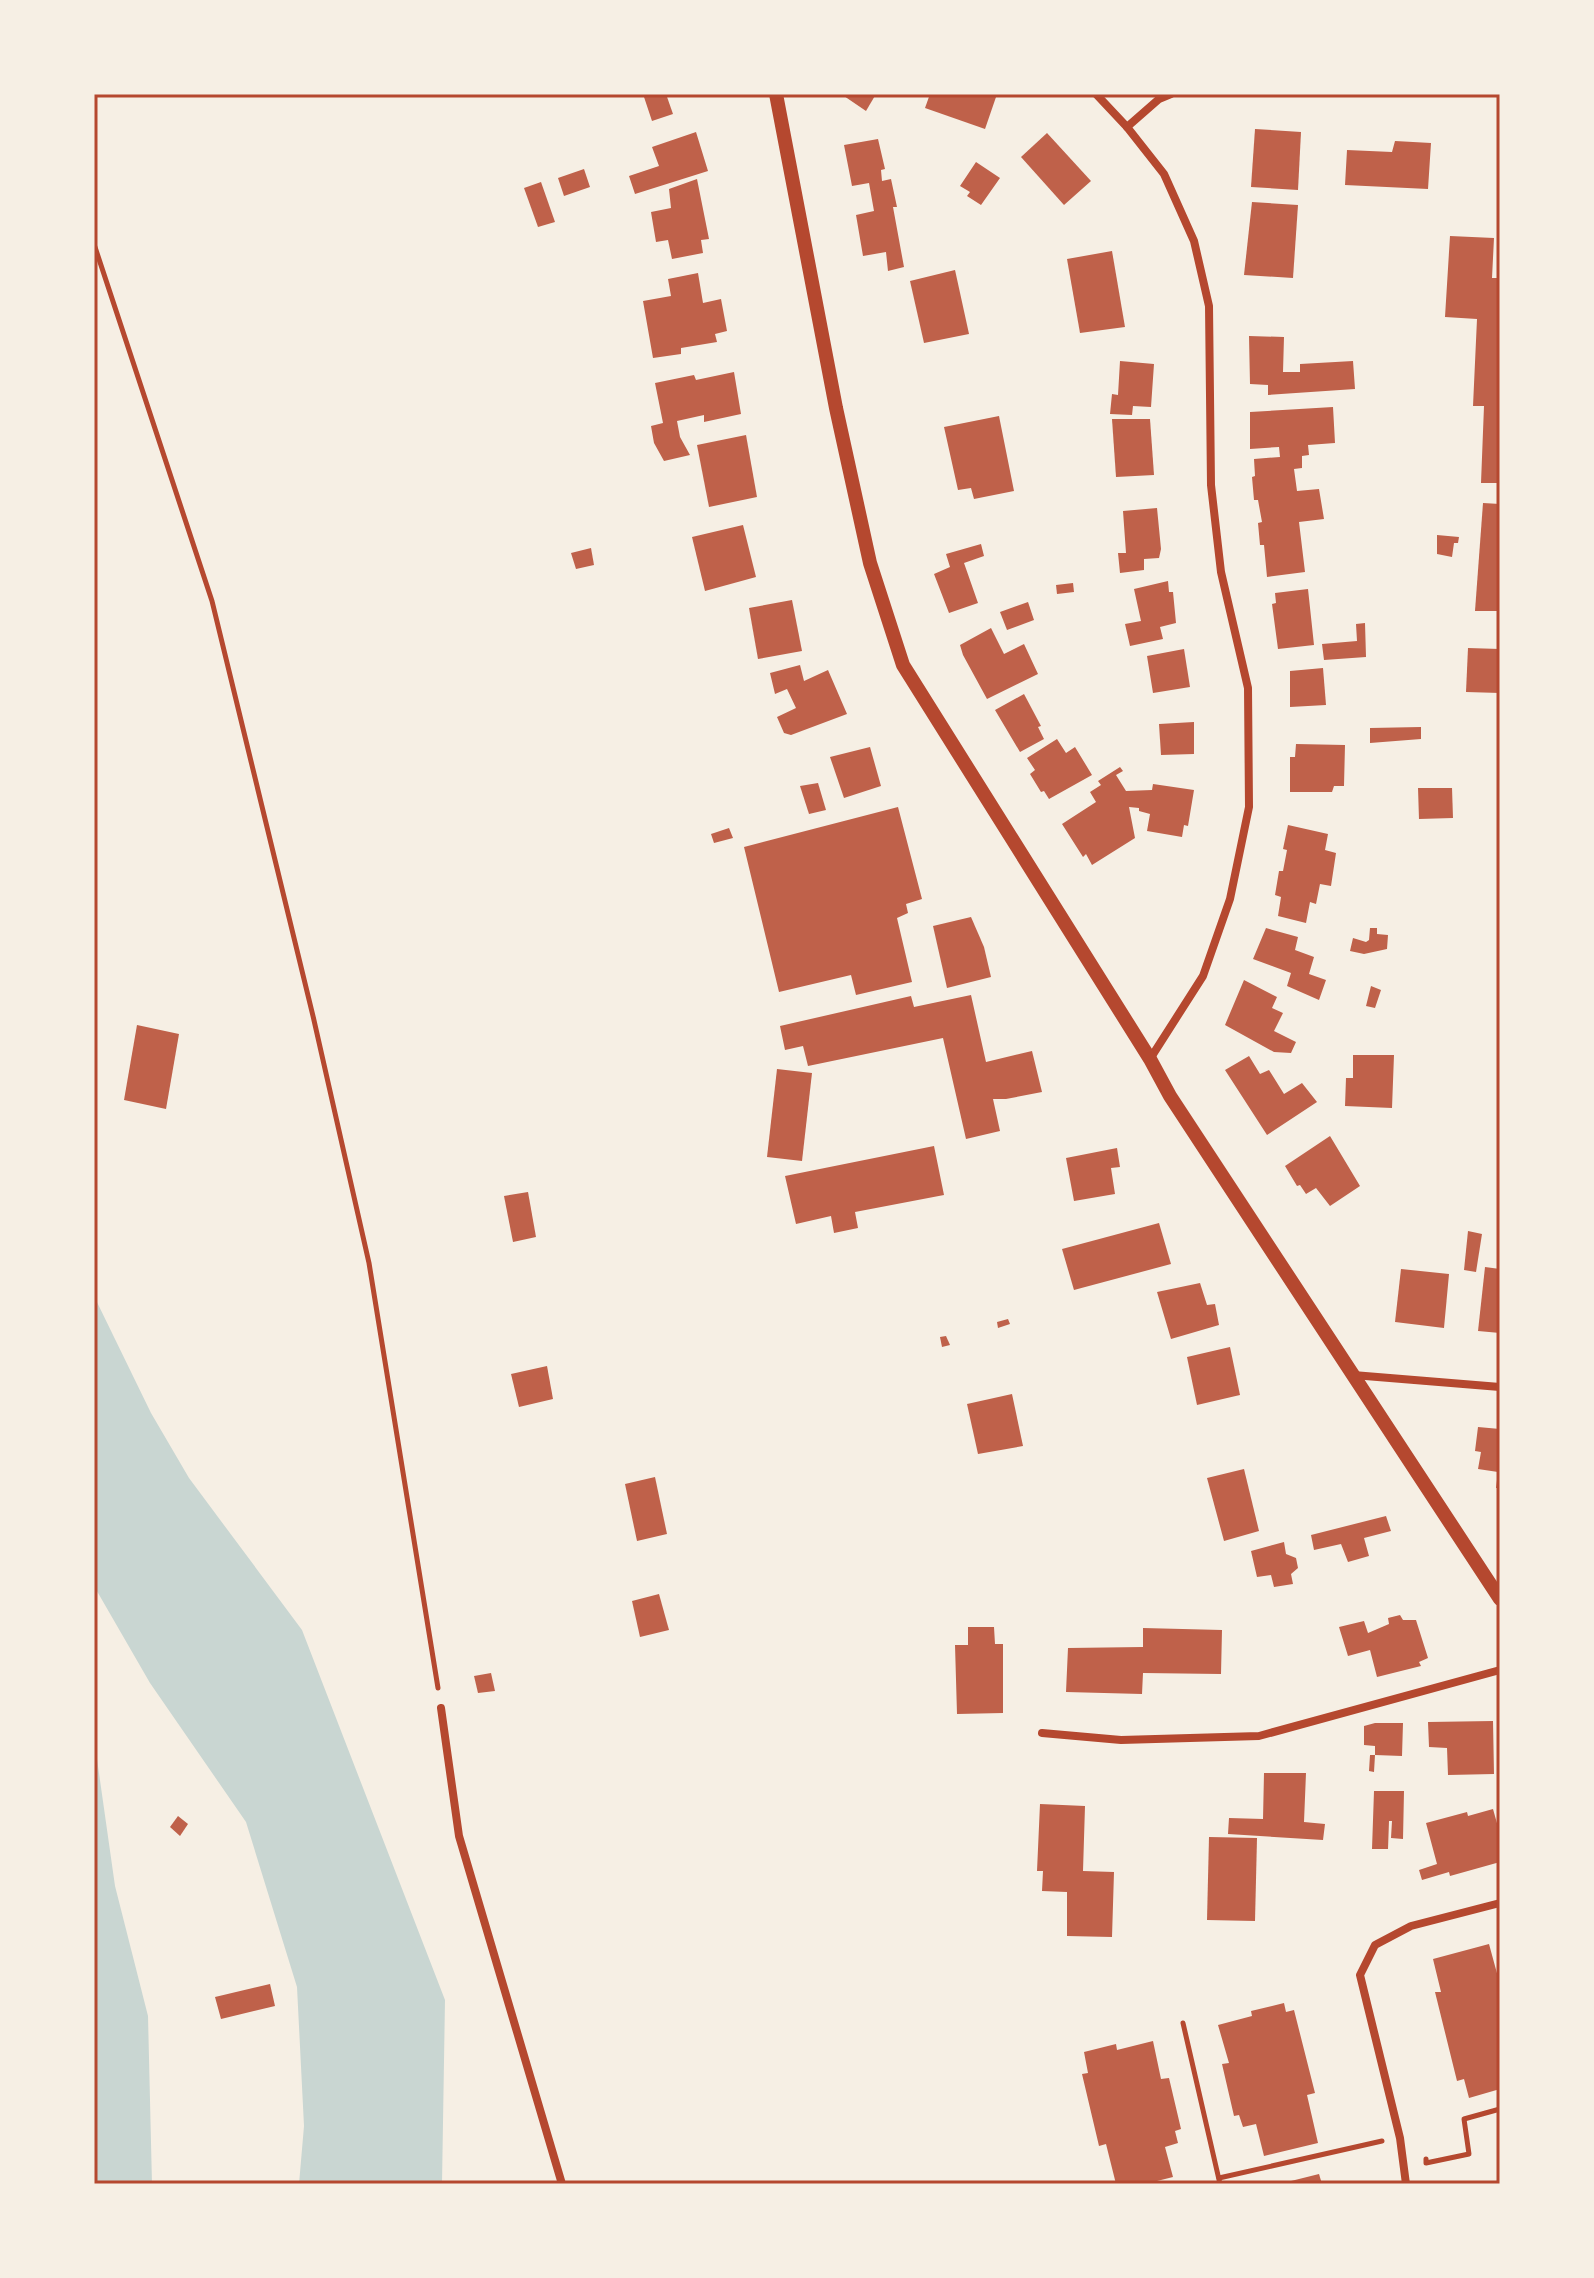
<svg xmlns="http://www.w3.org/2000/svg" width="1594" height="2278" font-family="Commissioner,sans-serif">
	<rect width="100%" height="100%" fill="#f6efe4"/>
	<g fill="#c9d6d2">
		<path d="M94 1296 151 1413 189 1478 302 1630 445 2000 442 2184H299L304 2126 297 1987 246 1822 150 1683 94 1586Z"/>
		<path d="M94 1738 115 1886 148 2016 152 2184H94Z"/>
	</g>
	<g fill="#bf614a">
		<path d="M643 94H666L673 114 652 121Z"/>
		<path d="M841 94H876L866 111Z"/>
		<path d="M930 94H986L996 97 985 129 925 108Z"/>
		<path d="M1255 129 1301 132 1298 190 1251 187Z"/>
		<path d="M696 132 708 171 635 194 629 176 659 166 652 147Z"/>
		<path d="M1047 133 1091 181 1064 205 1021 157Z"/>
		<path d="M878 139 885 169 881 170 882 181 891 179 897 207H893L904 267 888 271 886 252 863 256 856 215 874 211 869 183 852 186 844 145Z"/>
		<path d="M1395 141 1431 143 1428 189 1345 185 1347 150 1392 152Z"/>
		<path d="M976 162 1000 178 981 205 967 196 970 192 960 186Z"/>
		<path d="M584 169 590 187 564 196 558 178Z"/>
		<path d="M697 179 709 239 701 240 703 253 672 259 668 240 656 242 651 212 671 208 669 189Z"/>
		<path d="M541 182 555 222 538 227 524 188Z"/>
		<path d="M1252 202 1298 205 1293 278 1244 275Z"/>
		<path d="M1450 236 1494 238 1492 278H1499L1498 320 1500 321V483H1481L1484 406H1473L1477 319 1445 317Z"/>
		<path d="M1112 251 1125 327 1080 333 1067 259Z"/>
		<path d="M955 270 969 334 924 343 910 281Z"/>
		<path d="M698 273 703 303 721 299 727 331 715 334 717 342 681 348V354L653 358 643 301 671 296 668 279Z"/>
		<path d="M1249 336 1284 337 1283 372H1300V364L1353 361 1355 389 1268 395V385L1250 384Z"/>
		<path d="M1120 361 1154 364 1151 407 1133 406 1132 415 1110 414 1112 394 1118 395Z"/>
		<path d="M734 372 741 414 704 422V415L677 421 680 437 690 455 664 461 654 443 651 426 663 423 655 383 694 375 696 380Z"/>
		<path d="M1333 407 1335 443 1308 445 1309 455 1302 456V468L1294 469 1297 491 1319 489 1324 519 1299 522 1305 572 1267 577 1264 545H1260L1258 523 1262 522 1258 500H1254L1252 477 1255 476 1254 459 1280 457 1279 447 1250 449V412Z"/>
		<path d="M999 416 1014 491 974 499 971 488 958 490 944 427Z"/>
		<path d="M1112 419H1150L1154 475 1116 477Z"/>
		<path d="M746 435 757 497 709 507 697 445Z"/>
		<path d="M1483 503 1500 504V611H1475Z"/>
		<path d="M1157 508 1161 549 1159 558 1144 559V570L1120 573 1118 553H1126L1123 511Z"/>
		<path d="M743 525 756 577 705 591 692 537Z"/>
		<path d="M1437 535 1459 537 1458 543H1454L1452 557 1437 554Z"/>
		<path d="M981 544 984 556 964 563 978 603 949 613 934 574 950 567 946 554Z"/>
		<path d="M591 548 594 565 576 569 571 553Z"/>
		<path d="M1168 581 1169 592H1173L1176 623 1160 627 1163 639 1130 646 1125 624 1141 621 1134 589Z"/>
		<path d="M1073 583 1074 592 1057 594 1056 585Z"/>
		<path d="M1308 589 1314 645 1278 649 1272 604 1276 603 1275 593Z"/>
		<path d="M792 600 802 651 758 659 749 608Z"/>
		<path d="M1028 602 1034 620 1007 630 1000 612Z"/>
		<path d="M1365 623 1366 657 1324 660 1322 644 1357 641 1356 624Z"/>
		<path d="M991 628 1004 654 1024 644 1038 674 987 699 963 655 960 645Z"/>
		<path d="M1468 648 1500 649V693L1466 692Z"/>
		<path d="M1184 649 1190 687 1153 693 1147 656Z"/>
		<path d="M800 665 804 681 828 670 847 714 791 735 784 733 777 717 796 708 787 689 775 694 770 673Z"/>
		<path d="M1323 668 1326 705 1290 707V671Z"/>
		<path d="M1024 694 1041 726 1038 727 1044 739 1020 752 995 710Z"/>
		<path d="M1194 722V754L1161 755 1159 724Z"/>
		<path d="M1421 727V739L1370 743V728Z"/>
		<path d="M1057 739 1066 753 1075 747 1092 775 1049 799 1044 791 1041 792 1030 774 1035 770 1027 758Z"/>
		<path d="M1296 744 1345 745 1344 786H1334L1332 792H1290V757H1295Z"/>
		<path d="M870 747 881 786 844 798 830 757Z"/>
		<path d="M1120 767 1123 771 1116 775 1126 791 1152 790 1153 784 1194 790 1188 826 1184 825 1182 837 1147 831 1150 814 1139 811V808L1129 807 1135 838 1092 865 1086 854 1083 857 1062 824 1096 802 1090 792 1101 785 1098 781Z"/>
		<path d="M818 783 826 810 809 814 800 786Z"/>
		<path d="M1418 788H1452L1453 818 1419 819Z"/>
		<path d="M898 807 922 899 906 904 908 913 897 918 912 982 856 995 851 975 779 992 744 847Z"/>
		<path d="M1288 825 1328 834 1325 850 1336 853 1331 886 1320 884 1316 904 1310 902 1306 923 1278 916 1281 897 1275 895 1279 871H1283L1287 850 1283 849Z"/>
		<path d="M729 828 733 838 714 843 711 834Z"/>
		<path d="M971 917 984 947 991 977 947 988 933 926Z"/>
		<path d="M1266 928 1298 937 1295 950 1314 957 1309 974 1326 980 1319 1000 1287 986 1291 973 1253 959Z"/>
		<path d="M1370 928H1377V934L1388 935 1387 949 1364 954 1350 951 1353 938 1366 942 1369 940Z"/>
		<path d="M1244 980 1277 997 1272 1008 1283 1013 1274 1031 1296 1042 1291 1053 1274 1052 1225 1025Z"/>
		<path d="M1371 986 1381 990 1375 1008 1366 1006Z"/>
		<path d="M971 995 986 1062 1032 1051 1042 1092 1006 1099H993L1000 1131 966 1139 943 1038 808 1066 803 1046 785 1050 780 1026 911 996 914 1007Z"/>
		<path d="M137 1025 179 1034 166 1109 124 1100Z"/>
		<path d="M1353 1055H1394L1392 1108 1345 1106 1346 1078H1353Z"/>
		<path d="M1249 1056 1260 1074 1269 1070 1284 1094 1302 1083 1317 1102 1267 1135 1225 1070Z"/>
		<path d="M777 1069 812 1073 802 1161 767 1157Z"/>
		<path d="M1330 1136 1360 1186 1330 1206 1316 1188 1306 1194 1300 1185 1297 1186 1285 1166Z"/>
		<path d="M934 1146 944 1195 855 1212 858 1228 834 1233 831 1216 796 1224 785 1176Z"/>
		<path d="M1117 1148 1120 1167 1111 1168 1115 1194 1074 1201 1066 1158Z"/>
		<path d="M528 1192 536 1237 513 1242 504 1196Z"/>
		<path d="M1159 1223 1171 1264 1074 1290 1062 1249Z"/>
		<path d="M1468 1231 1482 1234 1476 1272 1464 1270Z"/>
		<path d="M1485 1267 1500 1269V1333L1478 1331Z"/>
		<path d="M1401 1269 1449 1274 1444 1328 1395 1322Z"/>
		<path d="M1200 1283 1207 1305 1215 1304 1219 1325 1171 1339 1157 1292Z"/>
		<path d="M1008 1319 1010 1324 998 1328 997 1322Z"/>
		<path d="M946 1336 950 1345 942 1347 940 1337Z"/>
		<path d="M1230 1347 1240 1395 1197 1405 1187 1357Z"/>
		<path d="M547 1366 553 1399 519 1407 511 1374Z"/>
		<path d="M1012 1394 1023 1446 978 1454 967 1404Z"/>
		<path d="M1478 1427 1500 1429V1488H1496L1498 1472 1478 1469 1481 1452 1475 1451Z"/>
		<path d="M1244 1469 1259 1531 1224 1541 1207 1478Z"/>
		<path d="M655 1477 667 1534 637 1541 625 1484Z"/>
		<path d="M1386 1516 1391 1531 1364 1538 1369 1556 1348 1562 1341 1544 1314 1550 1311 1535Z"/>
		<path d="M1284 1542 1286 1554 1296 1558 1298 1568 1291 1574 1293 1584 1274 1587 1271 1575 1257 1577 1251 1551Z"/>
		<path d="M659 1594 669 1630 640 1637 632 1601Z"/>
		<path d="M1400 1615 1403 1620H1416L1428 1658 1419 1662 1421 1666 1377 1677 1370 1650 1348 1656 1339 1627 1364 1621 1368 1633 1389 1624 1388 1618Z"/>
		<path d="M968 1627H994L995 1644H1003V1713L957 1714 955 1645H968Z"/>
		<path d="M1143 1628 1222 1630 1221 1674 1143 1673 1142 1694 1066 1692 1068 1648 1143 1647Z"/>
		<path d="M491 1673 495 1691 478 1693 474 1676Z"/>
		<path d="M1493 1721 1494 1774 1448 1775 1447 1748 1429 1747 1428 1722Z"/>
		<path d="M1375 1723H1403L1402 1756 1375 1755 1374 1772 1369 1771 1370 1755H1375V1746L1364 1745V1726Z"/>
		<path d="M1264 1773H1306L1304 1822 1325 1824 1323 1840 1228 1834 1229 1818 1263 1819Z"/>
		<path d="M1374 1791H1404L1403 1839 1391 1838 1392 1821H1389L1388 1849H1372Z"/>
		<path d="M1040 1804 1085 1806 1083 1871 1114 1872 1112 1937 1067 1936V1892L1042 1891 1043 1871H1037Z"/>
		<path d="M1493 1809 1500 1834V1862L1450 1876 1449 1872 1422 1880 1419 1870 1437 1864 1426 1823 1467 1812 1468 1816Z"/>
		<path d="M178 1816 188 1824 180 1836 170 1827Z"/>
		<path d="M1209 1837 1257 1838 1255 1921 1207 1920Z"/>
		<path d="M1489 1944 1498 1977H1500V2089L1469 2098 1464 2079 1457 2081 1435 1992H1441L1433 1959Z"/>
		<path d="M270 1984 275 2006 221 2019 215 1997Z"/>
		<path d="M1284 2003 1286 2012 1294 2010 1315 2093 1307 2095 1318 2143 1264 2156 1256 2124 1243 2127 1239 2115 1234 2116 1222 2064 1229 2063 1218 2025 1252 2016 1251 2011Z"/>
		<path d="M1153 2041 1161 2079 1169 2078 1181 2129 1175 2131 1178 2143 1165 2147 1173 2177 1145 2184H1116L1106 2144 1099 2146 1082 2074 1088 2073 1084 2052 1116 2044 1117 2050Z"/>
		<path d="M1319 2174 1322 2184H1283V2183Z"/>
	</g>
	<g fill="none" stroke-linecap="round" stroke-linejoin="round">
		<g stroke="#b5482f" stroke-width="5">
			<path d="M94 244 212 601 313 1016 369 1263 438 1688"/>
			<path d="M1183 2023 1220 2184"/>
			<path d="M1426 2159V2163L1469 2154 1464 2119 1500 2109"/>
			<path d="M1219 2178 1382 2141"/>
		</g>
		<g stroke="#b5482f" stroke-width="8">
			<path d="M1096 94 1127 127 1164 174 1194 241 1209 306 1211 485 1221 572 1248 688 1249 807 1230 899 1203 976 1150 1059"/>
			<path d="M1127 127 1159 99 1171 94"/>
			<path d="M1353 1375 1500 1387"/>
			<path d="M441 1708 459 1836 562 2184"/>
			<path d="M1042 1733 1121 1740 1259 1736 1500 1670"/>
			<path d="M1406 2184 1400 2138 1360 1975 1375 1945 1411 1926 1500 1903"/>
		</g>
		<path stroke="#b5482f" stroke-width="14" d="M776 94 836 408 870 563 903 665 1150 1059 1170 1096 1500 1599"/>
	</g>
	<rect width="1594" height="2278" fill="none" stroke="#f6efe4" stroke-width="192"/>
	<rect x="96" y="96" width="1402" height="2086" fill="none" stroke="#b5482f" stroke-width="3"/>
</svg>
